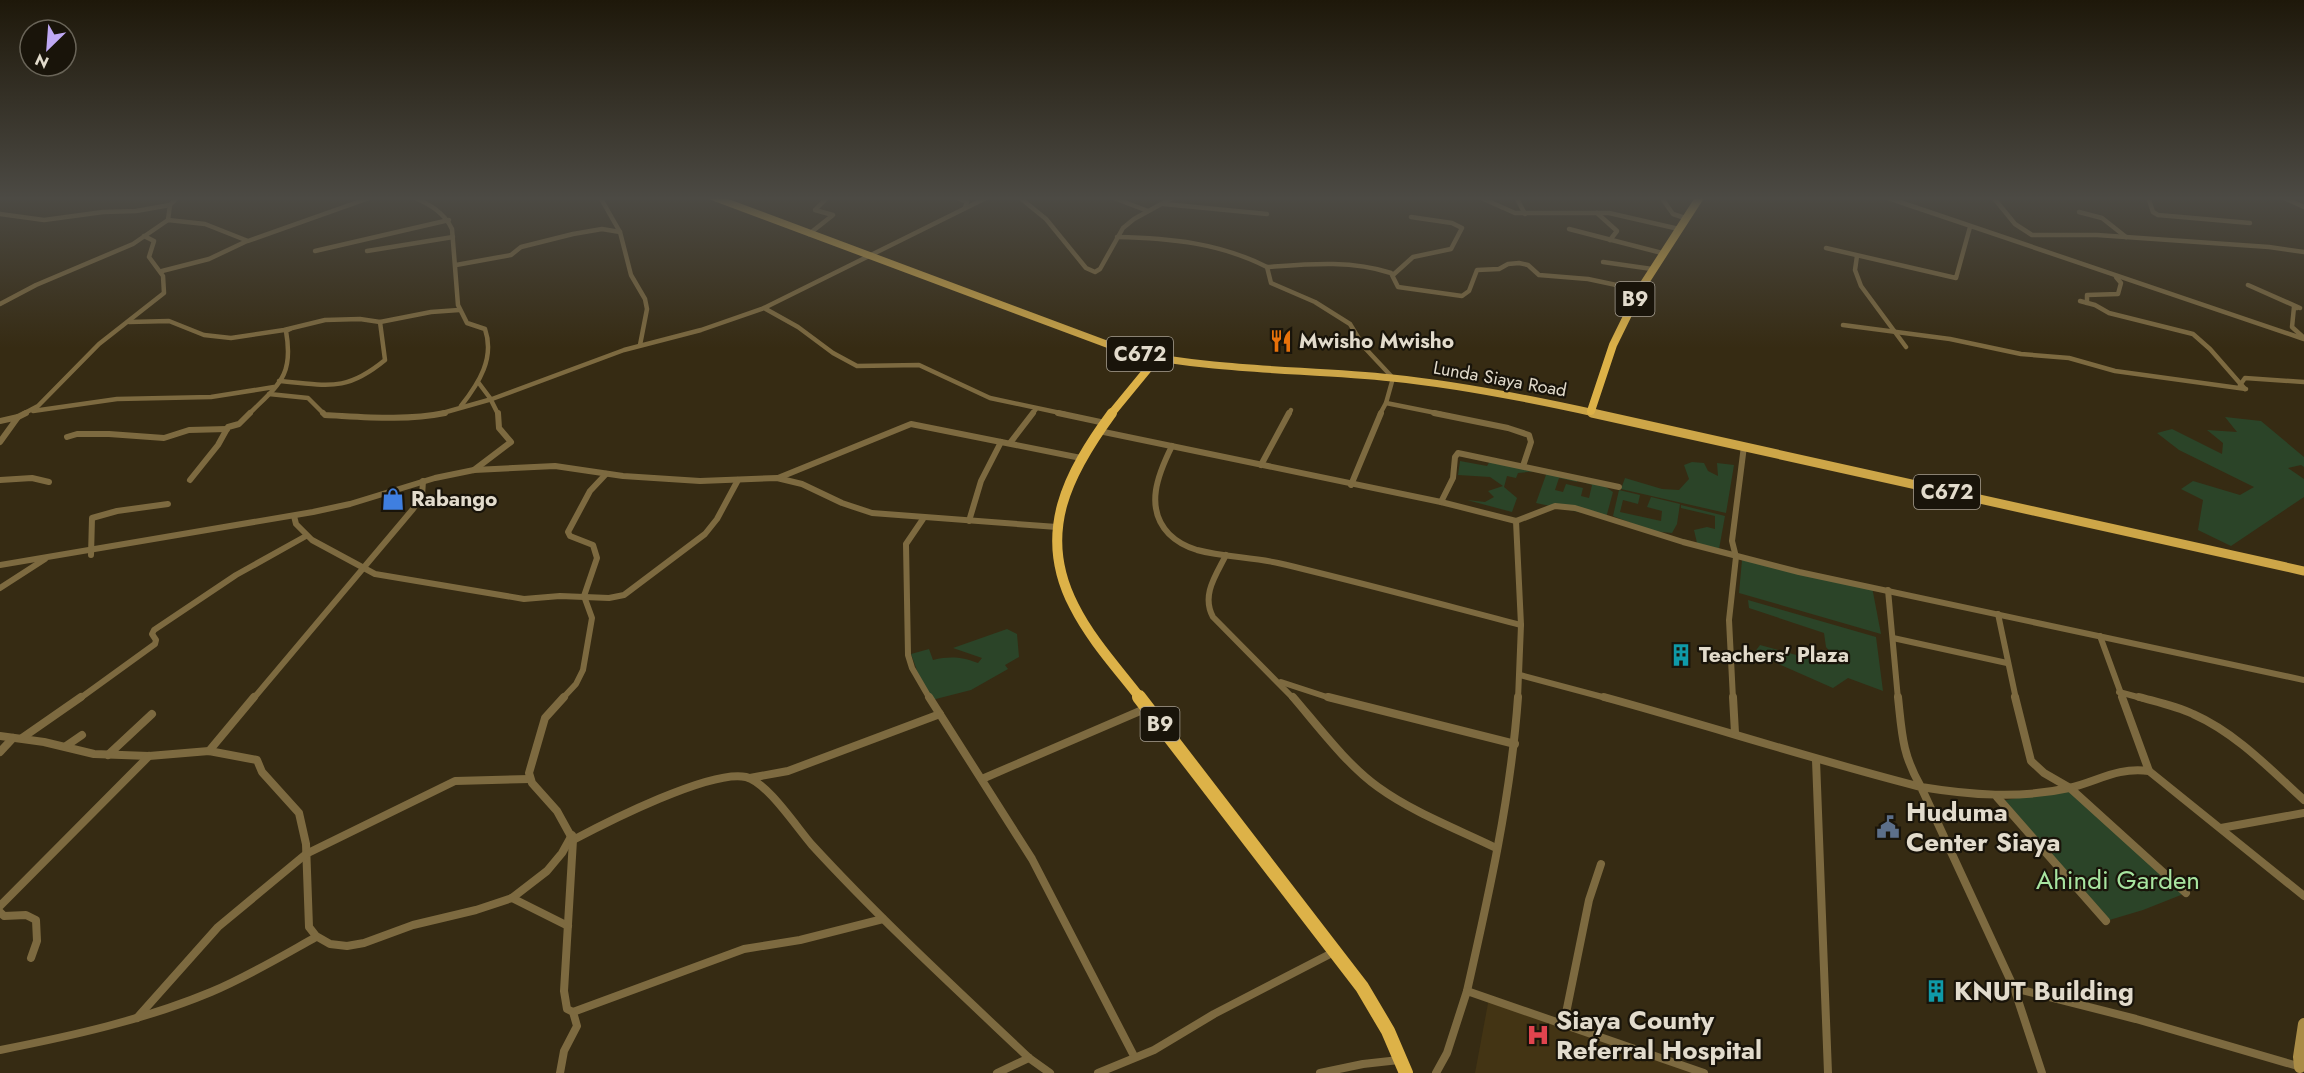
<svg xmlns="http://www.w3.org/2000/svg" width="2304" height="1073" font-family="Jost,sans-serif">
	<rect width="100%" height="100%" fill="#362b13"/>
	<path fill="#433414" d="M1489 998 1697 1073H1475Z"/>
	<g fill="#2b4428">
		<path d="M2225 417 2261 421 2304 457V467L2301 465 2288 468 2304 479V497L2231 546 2198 530 2203 500 2181 489 2193 481 2240 495 2254 487 2179 450 2157 433 2172 429 2222 454 2223 443 2207 430 2237 432Z"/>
		<path d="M1460 461 1487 466 1490 461 1537 471 1518 473 1516 478 1507 476 1504 487 1517 498 1512 512 1467 500 1485 502 1494 497 1488 491 1503 486 1490 477 1458 475Z"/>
		<path d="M1692 462 1704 463 1708 471 1718 476 1717 463 1734 465 1726 513 1621 489 1625 478 1662 489 1679 490 1689 479 1684 465Z"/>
		<path d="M1547 472 1577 479V482L1559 478 1555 490 1563 492 1566 484 1583 488 1581 496 1589 498 1592 485 1579 481 1603 485 1613 492 1606 518 1536 503Z"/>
		<path d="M1619 490 1640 495 1638 504 1623 500 1620 512 1661 521 1662 511 1647 507 1651 497 1680 504 1677 524 1672 533 1652 531 1613 516Z"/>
		<path d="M1681 505 1725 516 1719 549 1697 543 1694 530 1707 527 1715 529V516L1681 508Z"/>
		<path d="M1742 560 1872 587 1881 634 1739 593Z"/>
		<path d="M1748 600 1876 637 1883 691 1848 678 1833 688 1754 653 1760 645 1822 662 1837 660 1826 647 1824 633 1749 608Z"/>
		<path d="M1007 629 1017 634 1019 657 1005 665 1008 669 971 690 928 701 911 654 929 649 933 660C951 656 961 657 978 663L982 658 953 648Z"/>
		<path d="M2070 788 2186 893 2143 910 2106 921 2001 801Z"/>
	</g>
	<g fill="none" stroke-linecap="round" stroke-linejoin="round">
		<g stroke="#7d6a40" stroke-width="4.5">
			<path d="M413 197C429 204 444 212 452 229L458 305 467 323 485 329C495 358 479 383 461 406"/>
			<path d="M600 197 620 232 631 275 645 299 647 309 640 345"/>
			<path d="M955 197 967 202 965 208"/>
			<path d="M1019 197 1046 219 1086 268 1095 272 1100 269 1123 228 1134 219 1174 197"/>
			<path d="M1111 197 1148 211"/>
			<path d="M1479 197 1515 213H1609L1679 229"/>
			<path d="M1516 197 1525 214"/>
			<path d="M1661 197 1673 214 1685 218"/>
			<path d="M1885 197 2304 339"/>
			<path d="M1993 197 2015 224 2032 235H2097L2269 247 2304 252"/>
			<path d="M2148 197 2153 212 2158 215 2250 223"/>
			<path d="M2282 197 2304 207"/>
			<path d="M1164 204 1267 214"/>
			<path d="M2079 212 2102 218 2126 237"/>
			<path d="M1597 213 1617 231 1610 240"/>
			<path d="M0 214 44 220 103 212 136 211 170 205"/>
			<path d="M168 220 170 205 178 197"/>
			<path d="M1569 229 1662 253"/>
			<path d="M809 234 833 215 815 210 828 197"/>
			<path d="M1117 237C1170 238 1220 243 1267 267L1271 283 1315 302 1350 324 1364 347 1393 378 1386 403 1380 414"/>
			<path d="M1826 248 1956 278 1970 227"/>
			<path d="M315 251 449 220"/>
			<path d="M367 251 453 237"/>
			<path d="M1857 256 1855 270 1861 286 1906 347"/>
			<path d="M1603 262 1652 269"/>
			<path d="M456 265 511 255 521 247 573 234 602 229 620 232"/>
			<path d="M1267 267C1309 264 1351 260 1391 273L1398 287 1462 296 1469 291 1477 270 1499 269 1508 264 1519 263 1528 265 1539 275 1588 279 1640 290"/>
			<path d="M162 271 209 259 247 241"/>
			<path d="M1393 275 1413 257 1451 249 1462 228 1452 223 1411 217"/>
			<path d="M2248 285 2300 308"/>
			<path d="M2080 301 2095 305 2109 313 2193 334 2210 349 2245 389"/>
			<path d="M2087 303V295L2118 294 2121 283 2116 277"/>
			<path d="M0 304 36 285 133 244 168 220 205 224 248 241 372 197"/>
			<path d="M764 308 798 327 833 353 857 366 919 365 990 398 1065 414"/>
			<path d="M2297 308 2294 307 2292 327 2303 337"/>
			<path d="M129 322 169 321 204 335 231 338 284 330 325 320 360 319 380 322 431 312 459 310"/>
			<path d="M1843 325 1950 339 2021 354 2069 358 2115 371 2246 389"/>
			<path d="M279 381C327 385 345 393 385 360L380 322"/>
			<path d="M478 382 490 398 498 414"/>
			<path d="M2240 385 2245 378 2304 382"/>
			<path d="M269 394 308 398 324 414"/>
			<path d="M1386 403 1441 414"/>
			<path d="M33 411 117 399 211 397 274 387"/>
			<path d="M23 414 38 406 99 344 164 293 163 276 149 257 154 241 144 236"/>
			<path d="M249 414C279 384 294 376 286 331L290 329"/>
			<path d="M439 414 492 399 624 350 701 330 764 308 988 197"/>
			<path d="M1032 414 1036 409"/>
			<path d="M1289 414 1291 410"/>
		</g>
		<g stroke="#7d6a40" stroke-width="6">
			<path d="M323 413 325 415C365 417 406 421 445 413"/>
			<path d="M1058 413 1105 423"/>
			<path d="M1434 413 1508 428 1529 435 1531 442 1523 466"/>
			<path d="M18 417 26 413"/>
			<path d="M0 421 18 417 0 442"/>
			<path d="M1099 431 1441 502 1516 521 1555 506 1575 508 1683 542 1799 572 2304 680"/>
			<path d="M67 437 77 434H109L164 438 189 430 227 429"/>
			<path d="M1010 443 1033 413"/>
			<path d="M1172 446C1158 474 1144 508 1169 534 1177 542 1187 547 1197 550 1223 557 1251 557 1278 563 1359 582 1440 604 1521 625"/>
			<path d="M1261 465 1289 413"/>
			<path d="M474 470 511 442 499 428 498 413"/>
			<path d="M778 478 911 424 1081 458"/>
			<path d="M0 480 32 478 49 482"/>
			<path d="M190 480 218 445 228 427 239 424 250 413"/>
			<path d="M1351 485 1381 413"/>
			<path d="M1441 502 1453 478 1455 457 1458 453 1619 487"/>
			<path d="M294 516 296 524 312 540 375 574 524 599 560 596 609 598 624 595 705 534 717 519 738 480"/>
			<path d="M923 519 906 544 908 655 912 668 930 699"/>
			<path d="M969 521 981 481 1001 442"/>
			<path d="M1516 521 1521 625 1518 699"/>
			<path d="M91 555 92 518 117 511 168 504"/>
			<path d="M1226 555C1216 575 1201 595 1213 617L1294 699"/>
			<path d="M0 565 313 512 350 504 435 478 474 470 555 466 623 476 700 481 777 478 802 484 842 503 872 513 1057 527"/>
			<path d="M0 588 45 559"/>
			<path d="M1888 590 1898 699"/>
			<path d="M1998 614 2016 699"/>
			<path d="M2100 636 2123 699"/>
			<path d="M1893 638 2007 663"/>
			<path d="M1520 675 1610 699"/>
			<path d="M1281 682 1333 699"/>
			<path d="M2119 692 2145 699"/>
			<path d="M79 699 155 644 156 640 152 634 154 630 236 575 306 536"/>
			<path d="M253 699 413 509 422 496 423 481"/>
			<path d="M562 699 576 684 583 670 592 618 584 596 597 558 593 545 570 536 568 532 590 491 606 474"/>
			<path d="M1733 699 1729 620 1736 557 1732 541 1744 446"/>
		</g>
		<g stroke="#7d6a40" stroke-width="8">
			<path d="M929 697 1032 859 1134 1056"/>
			<path d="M1293 697C1318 726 1347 765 1378 787 1414 813 1457 829 1496 848"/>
			<path d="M1328 697 1515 744"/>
			<path d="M1604 697C1710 726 1815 760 1921 787L2014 988 2136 1019 2301 1067"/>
			<path d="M1733 697 1735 733"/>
			<path d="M1898 697C1902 734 1902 754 1921 787 1970 795 2020 799 2069 788 2099 781 2116 767 2149 771L2304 896"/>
			<path d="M2015 697 2031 761 2044 773 2070 788 2186 893"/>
			<path d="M2122 697 2149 771"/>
			<path d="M2139 697C2157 702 2176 706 2193 714 2236 733 2270 769 2304 800"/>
			<path d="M0 736 44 742 94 754 149 756 209 751 257 760 262 772 299 813 306 844 309 927 316 936 330 944 347 946 364 943 413 925 476 910 512 898 547 871 562 853 572 835"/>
			<path d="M22 738 81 697"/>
			<path d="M66 746 82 735"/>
			<path d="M209 751 254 697"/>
			<path d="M0 752 13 738"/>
			<path d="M108 755 152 714"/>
			<path d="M1816 760 1828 1073"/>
			<path d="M750 778 788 771 940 714"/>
			<path d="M982 779 1147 708"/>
			<path d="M1997 797 2106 921"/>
			<path d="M2221 828 2304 813"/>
			<path d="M573 840C607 822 711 769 746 777 767 782 797 828 812 845 881 920 955 988 1029 1058L1050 1073"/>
			<path d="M512 898 568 926"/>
			<path d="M0 906 149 756"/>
			<path d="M0 912 4 916 26 915 36 920 37 941 31 958"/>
			<path d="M2014 988 2042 1073"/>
			<path d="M1467 991C1489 894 1511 796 1518 697"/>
			<path d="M573 1012 744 949 800 940 883 919"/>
			<path d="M137 1018 218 927 306 854 455 781 530 779"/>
			<path d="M1564 1023 1589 900 1601 864"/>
			<path d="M0 1050C71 1036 144 1020 211 992 247 977 282 956 316 937"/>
			<path d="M560 1073 564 1051 577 1026 573 1012 567 1009 564 991 573 840 557 811 532 783 529 773 545 718 564 697"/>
			<path d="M997 1073 1029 1058"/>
			<path d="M1098 1073 1154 1050 1214 1014 1334 952"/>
			<path d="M1320 1073 1363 1064 1399 1060"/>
			<path d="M1436 1073 1447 1053 1467 991 1704 1073"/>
		</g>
		<path stroke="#aa8c46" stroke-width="12" d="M2300 1067 2299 1057 2304 1024"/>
		<path stroke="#cda648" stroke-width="7" d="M713 197 1128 352C1214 371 1304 369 1392 378 1462 385 1531 399 1599 414"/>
		<path stroke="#cda648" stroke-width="9" d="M1592 413 2304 571"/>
		<g stroke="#ddb248" stroke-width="8">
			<path d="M1591 411 1613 345 1640 290 1700 197"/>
			<path d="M1111 414 1157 358"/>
		</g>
		<path stroke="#ddb248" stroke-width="10" d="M1112 413C1068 473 1036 533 1074 606 1091 640 1118 669 1141 699"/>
		<path stroke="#ddb248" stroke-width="14" d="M1139 697 1362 987 1388 1031 1406 1073"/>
	</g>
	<linearGradient id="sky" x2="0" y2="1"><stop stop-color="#1e180a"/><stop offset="0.57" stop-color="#4c4a44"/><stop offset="1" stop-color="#4c4a44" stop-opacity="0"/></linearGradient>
	<rect width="2304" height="348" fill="url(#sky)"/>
	<defs>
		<g id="restaurant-bare" transform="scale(1.8)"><path d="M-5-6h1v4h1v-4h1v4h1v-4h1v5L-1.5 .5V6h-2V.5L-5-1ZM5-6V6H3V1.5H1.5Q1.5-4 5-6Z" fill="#e8710a" stroke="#19140a" stroke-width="2.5" paint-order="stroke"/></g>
		<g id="shop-bare" transform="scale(1.8)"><path d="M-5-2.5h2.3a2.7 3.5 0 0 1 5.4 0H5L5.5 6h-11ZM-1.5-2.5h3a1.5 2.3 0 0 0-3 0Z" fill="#3f7fe0" stroke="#19140a" stroke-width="2.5" paint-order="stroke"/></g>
		<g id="building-bare" transform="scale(1.8)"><path d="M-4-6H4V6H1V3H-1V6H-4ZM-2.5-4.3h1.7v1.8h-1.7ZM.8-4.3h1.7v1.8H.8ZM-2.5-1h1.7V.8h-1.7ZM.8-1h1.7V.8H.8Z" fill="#0f9aa8" stroke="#19140a" stroke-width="2.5" paint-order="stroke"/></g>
		<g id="civic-bare" transform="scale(1.8)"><path d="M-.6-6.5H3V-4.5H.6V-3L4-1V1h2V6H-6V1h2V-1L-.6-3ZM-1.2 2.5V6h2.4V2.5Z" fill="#5c6f8a" stroke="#19140a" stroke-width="2.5" paint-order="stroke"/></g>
		<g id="hospital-bare" transform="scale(1.8)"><path d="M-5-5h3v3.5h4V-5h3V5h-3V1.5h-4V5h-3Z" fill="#e0444e" stroke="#19140a" stroke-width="2.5" paint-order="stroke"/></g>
	</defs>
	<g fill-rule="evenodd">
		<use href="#restaurant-bare" x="1281" y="341"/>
		<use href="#shop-bare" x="393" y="499"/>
		<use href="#building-bare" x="1681" y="655"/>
		<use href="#civic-bare" x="1888" y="827"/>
		<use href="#building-bare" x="1936" y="991"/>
		<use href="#hospital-bare" x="1538" y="1035"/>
	</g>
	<g text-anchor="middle" stroke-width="4.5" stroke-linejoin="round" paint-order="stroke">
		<g font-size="18" fill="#e2dbcc" stroke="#19140a">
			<text transform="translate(1500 379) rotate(10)" y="6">Lunda Siaya Road</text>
		</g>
		<g fill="#19140a" stroke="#a69f92" stroke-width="1.5">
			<rect x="1615.5" y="282" width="39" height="34" rx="4.5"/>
			<rect x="1107" y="337" width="66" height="34" rx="4.5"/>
			<rect x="1914" y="475" width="66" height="34" rx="4.5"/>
			<rect x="1140.5" y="707" width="39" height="34" rx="4.5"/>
		</g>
		<g font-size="20" font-weight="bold" fill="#e2dbcc">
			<text x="1635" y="306">B9</text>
			<text x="1140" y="361">C672</text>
			<text x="1947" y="499">C672</text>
			<text x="1160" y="731">B9</text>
		</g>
		<g font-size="21" font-weight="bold" fill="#e2dbcc" stroke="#19140a" text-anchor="start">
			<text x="1299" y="348">Mwisho Mwisho</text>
			<text x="411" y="506">Rabango</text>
			<text x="1699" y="662">Teachers' Plaza</text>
		</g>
		<g font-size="26" font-weight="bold" fill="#e2dbcc" stroke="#19140a" text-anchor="start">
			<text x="1906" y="821">Huduma<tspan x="1906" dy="30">Center Siaya</tspan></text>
			<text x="1954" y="1000">KNUT Building</text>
			<text x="1556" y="1029">Siaya County<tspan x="1556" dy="30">Referral Hospital</tspan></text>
		</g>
		<g font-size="26" fill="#a8e5a0" stroke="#19140a">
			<text x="2118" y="889">Ahindi Garden</text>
		</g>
	</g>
	<g transform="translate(48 48) rotate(205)"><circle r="28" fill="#19140a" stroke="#696458" stroke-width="1.5"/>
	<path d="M0-4.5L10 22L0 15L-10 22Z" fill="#bfa9f4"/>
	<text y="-9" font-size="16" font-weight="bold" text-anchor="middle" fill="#e2dbcc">N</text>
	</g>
</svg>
